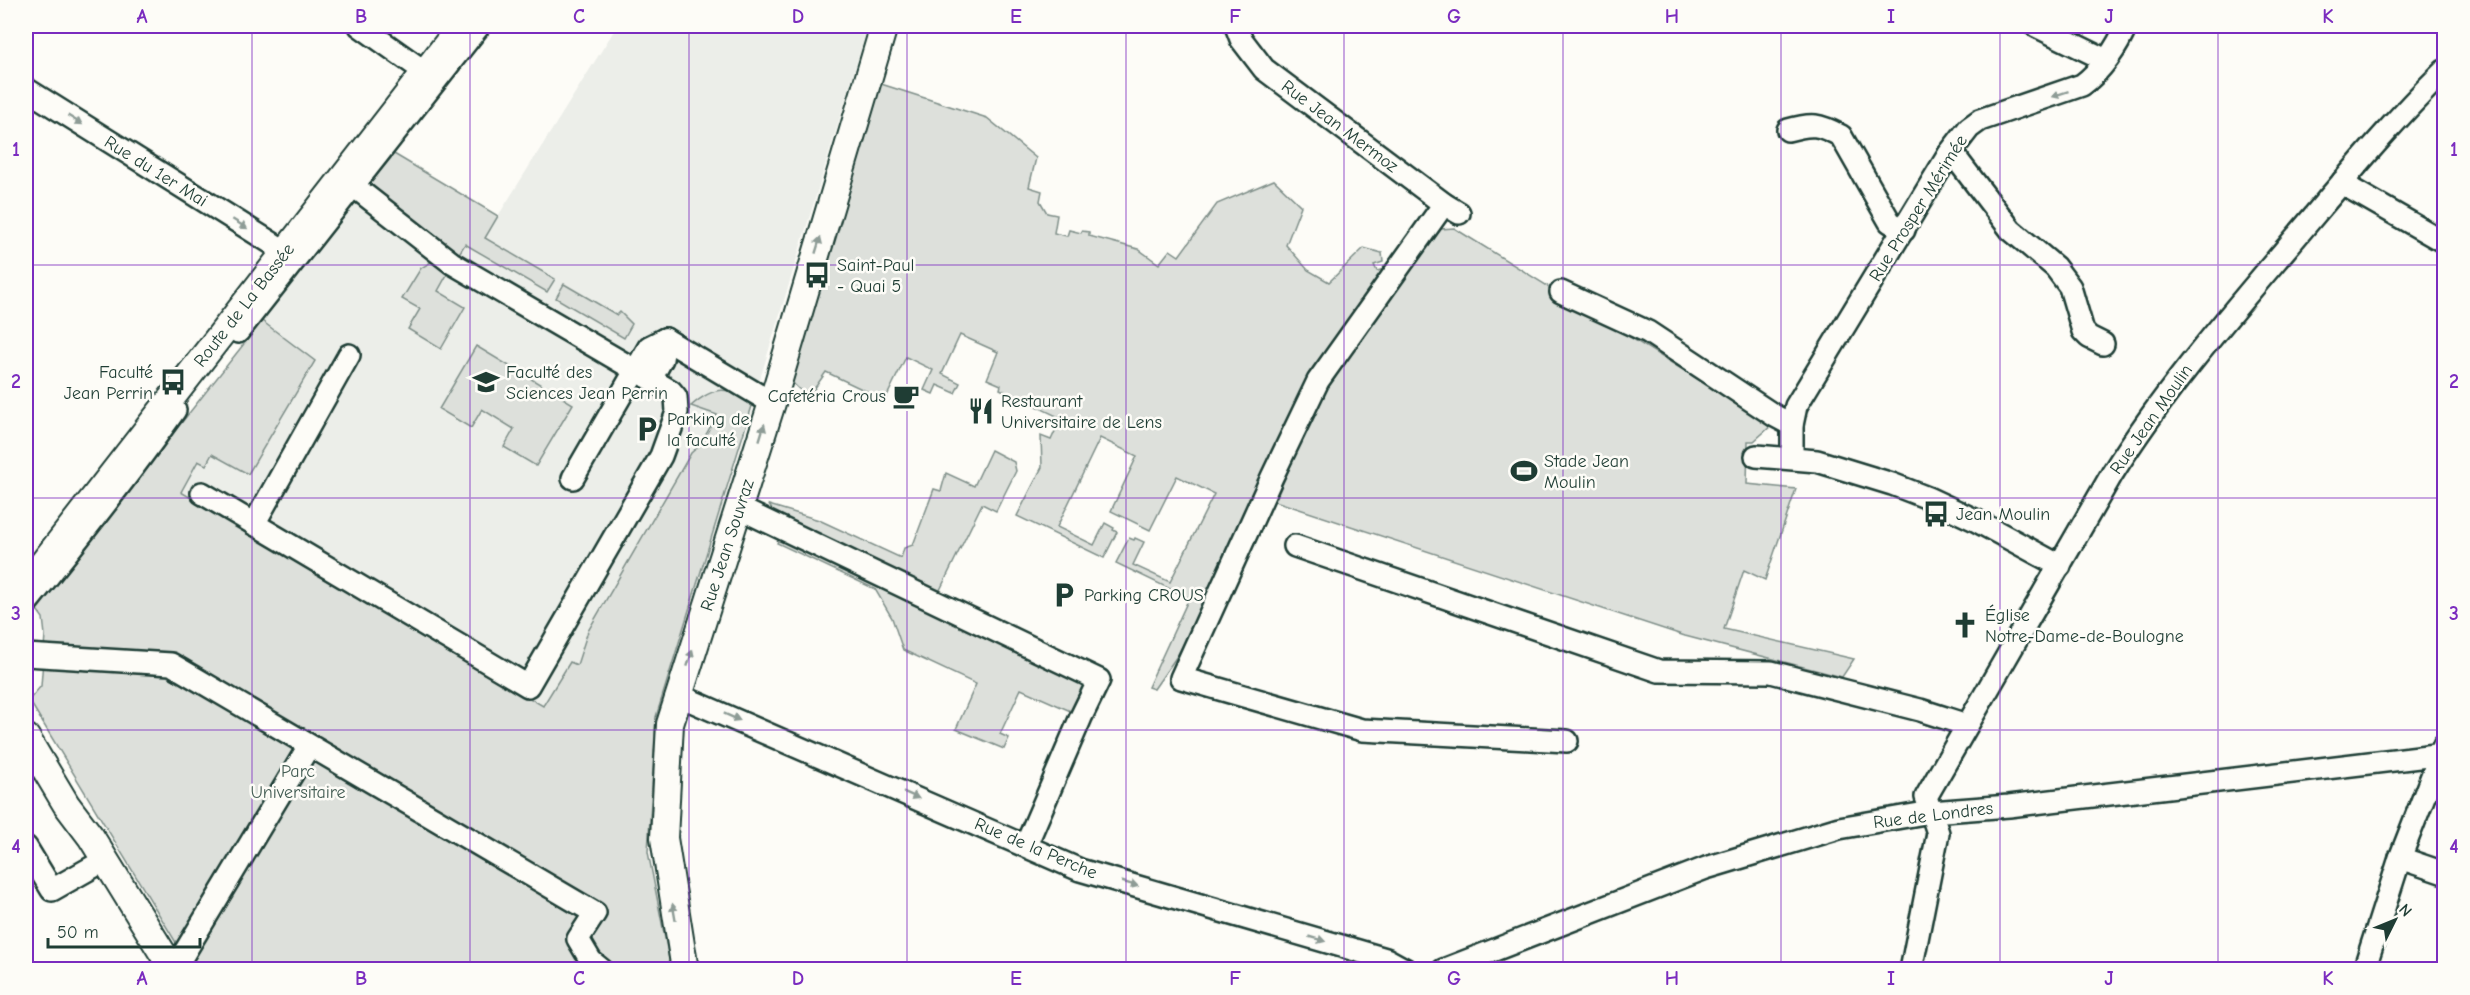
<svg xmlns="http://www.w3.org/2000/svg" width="2470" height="995" font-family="'Comic Neue',sans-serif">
	<rect width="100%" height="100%" fill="#fdfcf7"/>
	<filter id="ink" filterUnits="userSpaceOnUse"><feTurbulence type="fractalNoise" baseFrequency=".0167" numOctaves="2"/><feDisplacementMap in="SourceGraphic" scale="12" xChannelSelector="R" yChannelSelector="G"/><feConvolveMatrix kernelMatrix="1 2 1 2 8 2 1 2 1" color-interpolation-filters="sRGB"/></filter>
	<g filter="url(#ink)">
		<path fill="#eceee9" d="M617 26H868L658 712 570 662 543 706 144 470 394 154 498 216Z"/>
		<g fill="#dde0db" stroke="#7e8e88" stroke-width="1.5">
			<path d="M878 83 987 118 1036 158 1029 187 1042 191 1040 201 1047 213 1057 215 1054 233 1067 236 1069 230 1081 233 1082 231 1089 232V236L1138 249 1159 264 1170 250 1179 256 1217 204 1274 180 1301 206 1286 245 1308 270 1329 282 1364 248 1382 253 1383 262 1374 265 1377 271 1384 269 1319 362 1213 590 1177 656 1154 689 1148 687 1189 598 1116 563 1129 538 1134 540 1135 538 1144 542 1133 565 1170 582 1214 494 1177 476 1150 530 1111 511 1137 456 1100 438 1057 527 1094 545 1105 523 1114 528 1113 530 1117 532 1104 558 1017 516 1042 467 1041 436 1051 440 1061 418 1000 389 1001 385 987 379 998 352 960 335 942 374 960 383 955 393 937 385 933 394 924 390 933 370 906 357 885 400 826 372 812 392C802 393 798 389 792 382Z"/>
			<path d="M394 154 498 216 485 238 555 279 547 292 465 244 457 257 368 186Z"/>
			<path d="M1454 228 1772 425 1754 441H1748L1747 484 1796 489 1765 580 1744 570 1724 629 1854 659 1842 677 1685 636 1275 501 1325 388 1441 229Z"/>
			<path d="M431 262 449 271 438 291 465 307 441 349 408 329 420 309 402 299 421 268Z"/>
			<path d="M564 284 617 315 620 312 632 324 624 338 556 298Z"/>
			<path d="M262 321 315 361 248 474 212 454 206 465 198 461 181 492 543 706 570 662 577 665 588 631 691 453 700 445 717 415 691 406C714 386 730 384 752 406L656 717 648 852 671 969H192L29 700 41 686 45 635 43 618 38 611 34 609Z"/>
			<path d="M476 346 573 404 536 466 504 447 514 429 482 409 471 428 439 409Z"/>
			<path d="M991 450 1014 462 1016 471 996 511 982 504 939 592 782 518 774 513 769 505 819 520 901 558 904 548 913 545 934 489 941 491 946 473 974 486Z"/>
			<path d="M781 535 1089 684 1075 713 1021 689 1000 734 1009 738 1004 749 956 729 976 684 903 650 892 618 875 589 777 543Z"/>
		</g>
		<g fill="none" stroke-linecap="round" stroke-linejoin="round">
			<g stroke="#1f3d34" stroke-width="26">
				<g id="minor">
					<path d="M360 26 425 72"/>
					<path d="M1236 26 1241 39 1264 69 1444 204 1459 213"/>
					<path d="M2036 26 2106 60"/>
					<path d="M26 89 286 252"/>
					<path d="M1788 130C1812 123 1819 124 1841 136L1890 222 1904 230"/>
					<path d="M1949 154 1956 158 2011 230 2055 267 2070 287 2083 331 2089 337 2103 344"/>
					<path d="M2343 181 2353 190 2444 242"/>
					<path d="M1444 204 1318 381 1272 477 1181 678 1362 730 1567 741"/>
					<path d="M1561 292 1648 332 1775 416 1792 425"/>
					<path d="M238 332 479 26"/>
					<path d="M665 339 772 403"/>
					<path d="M651 379 662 359 665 339"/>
					<path d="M1756 456 1817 461 1892 484 1928 498 1975 520 2060 566"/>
					<path d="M1792 457V425L1796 406 1949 154 1969 128 1980 120 2082 85C2100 72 2118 47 2126 26"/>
					<path d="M573 478 649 347 665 339"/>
					<path d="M202 493 528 686 661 456 677 412 676 397 671 391 452 263 342 177"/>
					<path d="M739 508 1099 680 1081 717 1026 845"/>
					<path d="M254 524 349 355"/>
					<path d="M1295 546 1659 671 1771 672 1920 710 1967 725"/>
					<path d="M26 604C77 541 128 477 175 410"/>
					<path d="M26 655 171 664 595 913 578 939 591 961 602 970"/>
					<path d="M678 695 1080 870 1386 959 1406 970"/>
					<path d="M26 847 52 890 105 860"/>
					<path d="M2400 858 2444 873"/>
					<path d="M174 970 309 746"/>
					<path d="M1443 970 1706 868 1839 828 1931 812 2009 806 2444 754"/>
					<path d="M1911 970 1938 833 1926 797 2112 474C2162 394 2223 323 2284 251 2336 190 2387 127 2444 71"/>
					<path d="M2364 970 2400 858 2444 745"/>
				</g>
			</g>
			<g stroke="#1f3d34" stroke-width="30">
				<g id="major">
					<path d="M26 585 461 26"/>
					<path d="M26 737 66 804 91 837 173 970"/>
					<path d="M685 970 664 838 670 724 772 403 884 26"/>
				</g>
			</g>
			<use href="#minor" stroke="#fdfcf7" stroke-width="21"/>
			<use href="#major" stroke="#fdfcf7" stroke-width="26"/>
		</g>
		<defs><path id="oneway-solid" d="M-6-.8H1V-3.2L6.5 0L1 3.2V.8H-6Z" transform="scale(1.5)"/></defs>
		<g fill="#8e9c96">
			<use href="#oneway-solid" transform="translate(2060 94) rotate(162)"/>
			<use href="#oneway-solid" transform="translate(75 120) rotate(32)"/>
			<use href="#oneway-solid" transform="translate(240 224) rotate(32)"/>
			<use href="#oneway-solid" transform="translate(818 245) rotate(-73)"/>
			<use href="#oneway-solid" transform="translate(762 432) rotate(-73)"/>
			<use href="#oneway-solid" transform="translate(690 658) rotate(-72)"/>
			<use href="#oneway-solid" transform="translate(732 717) rotate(24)"/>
			<use href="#oneway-solid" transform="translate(911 795) rotate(24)"/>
			<use href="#oneway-solid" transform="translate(1130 884) rotate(16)"/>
			<use href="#oneway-solid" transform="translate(674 912) rotate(-100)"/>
			<use href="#oneway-solid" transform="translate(1317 939) rotate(16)"/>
		</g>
	</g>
	<path fill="none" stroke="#7b2cbf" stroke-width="1.5" stroke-opacity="0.55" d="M252 26V970M470 26V970M689 26V970M907 26V970M1126 26V970M1344 26V970M1563 26V970M1781 26V970M2000 26V970M2218 26V970M26 265H2444M26 498H2444M26 730H2444"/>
	<defs>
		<g id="bus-bare" transform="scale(2.07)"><path d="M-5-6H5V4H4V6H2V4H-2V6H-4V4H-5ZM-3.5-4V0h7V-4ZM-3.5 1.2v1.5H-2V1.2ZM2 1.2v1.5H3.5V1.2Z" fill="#1f3d34" stroke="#fdfcf7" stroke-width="2.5" paint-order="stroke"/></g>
		<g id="university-bare" transform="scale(2.07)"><path d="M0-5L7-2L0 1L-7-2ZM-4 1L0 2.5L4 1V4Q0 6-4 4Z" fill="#1f3d34" stroke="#fdfcf7" stroke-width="2.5" paint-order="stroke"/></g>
		<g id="cafe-bare" transform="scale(2.07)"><path d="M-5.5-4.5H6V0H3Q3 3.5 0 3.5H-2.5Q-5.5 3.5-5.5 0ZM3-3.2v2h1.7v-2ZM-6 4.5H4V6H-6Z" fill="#1f3d34" stroke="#fdfcf7" stroke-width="2.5" paint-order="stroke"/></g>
		<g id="restaurant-bare" transform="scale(2.07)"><path d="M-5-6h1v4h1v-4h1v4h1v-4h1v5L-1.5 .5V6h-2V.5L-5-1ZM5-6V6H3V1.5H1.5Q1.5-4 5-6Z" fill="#1f3d34" stroke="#fdfcf7" stroke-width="2.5" paint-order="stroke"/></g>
		<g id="parking-bare" transform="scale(2.07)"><path d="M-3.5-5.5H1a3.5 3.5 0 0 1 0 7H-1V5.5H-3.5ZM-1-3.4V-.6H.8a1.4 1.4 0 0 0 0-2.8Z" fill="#1f3d34" stroke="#fdfcf7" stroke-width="2.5" paint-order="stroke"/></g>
		<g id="stadium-bare" transform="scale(2.07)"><path d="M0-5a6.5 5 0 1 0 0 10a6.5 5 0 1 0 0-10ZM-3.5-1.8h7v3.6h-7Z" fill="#1f3d34" stroke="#fdfcf7" stroke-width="2.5" paint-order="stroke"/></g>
		<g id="church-bare" transform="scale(2.07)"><path d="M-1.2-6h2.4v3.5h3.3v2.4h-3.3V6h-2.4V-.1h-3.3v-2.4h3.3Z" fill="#1f3d34" stroke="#fdfcf7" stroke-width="2.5" paint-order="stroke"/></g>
	</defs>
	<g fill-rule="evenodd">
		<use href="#bus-bare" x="817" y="275"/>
		<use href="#bus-bare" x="173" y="382"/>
		<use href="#university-bare" x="486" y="382"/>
		<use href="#cafe-bare" x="906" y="396"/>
		<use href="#restaurant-bare" x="981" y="411"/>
		<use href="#parking-bare" x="647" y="429"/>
		<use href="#stadium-bare" x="1524" y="471"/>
		<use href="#bus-bare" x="1936" y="514"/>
		<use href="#parking-bare" x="1064" y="595"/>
		<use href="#church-bare" x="1965" y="625"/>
	</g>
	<g text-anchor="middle" stroke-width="5" stroke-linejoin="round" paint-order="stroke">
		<g font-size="18" fill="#1f3d34" stroke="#fdfcf7">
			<text transform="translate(1340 126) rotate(37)" y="6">Rue Jean Mermoz</text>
			<text transform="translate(156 171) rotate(32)" y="6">Rue du 1er Mai</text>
			<text transform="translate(1918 208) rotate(-58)" y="6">Rue Prosper Mérimée</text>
			<text transform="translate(244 305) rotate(-52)" y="6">Route de La Bassée</text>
			<text transform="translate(2151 419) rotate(-55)" y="6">Rue Jean Moulin</text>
			<text transform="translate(727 545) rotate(-72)" y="6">Rue Jean Souvraz</text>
			<text transform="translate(1933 815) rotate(-7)" y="6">Rue de Londres</text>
			<text transform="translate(1036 848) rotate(23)" y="6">Rue de la Perche</text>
		</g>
		<g font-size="18" fill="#1f3d34" stroke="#fdfcf7" text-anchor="start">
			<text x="837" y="271">Saint-Paul<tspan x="837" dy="21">- Quai 5</tspan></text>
			<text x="153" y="378" text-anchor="end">Faculté<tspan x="153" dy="21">Jean Perrin</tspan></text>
			<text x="506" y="378">Faculté des<tspan x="506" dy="21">Sciences Jean Perrin</tspan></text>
			<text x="886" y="402" text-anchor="end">Cafetéria Crous</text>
			<text x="1001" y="407">Restaurant<tspan x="1001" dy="21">Universitaire de Lens</tspan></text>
			<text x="667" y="425">Parking de<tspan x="667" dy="21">la faculté</tspan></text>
			<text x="1544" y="467">Stade Jean<tspan x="1544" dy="21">Moulin</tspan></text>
			<text x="1956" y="520">Jean Moulin</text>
			<text x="1084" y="601">Parking CROUS</text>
			<text x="1985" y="621">Église<tspan x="1985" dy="21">Notre-Dame-de-Boulogne</tspan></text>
		</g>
		<g font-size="18" fill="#455e55" stroke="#fdfcf7">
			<text x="298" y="777">Parc<tspan x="298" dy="21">Universitaire</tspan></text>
		</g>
	</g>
	<rect width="2470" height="995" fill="none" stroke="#fdfcf7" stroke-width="66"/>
	<g transform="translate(2395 920) rotate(47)" stroke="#fdfcf7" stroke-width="4.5" paint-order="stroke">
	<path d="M0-4.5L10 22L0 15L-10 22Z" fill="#1f3d34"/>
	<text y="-9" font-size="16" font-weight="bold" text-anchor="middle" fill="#1f3d34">N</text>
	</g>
	<path d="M48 938v9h152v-9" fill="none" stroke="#1f3d34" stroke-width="3"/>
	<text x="57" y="938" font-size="18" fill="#1f3d34" stroke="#fdfcf7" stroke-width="4.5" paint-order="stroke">50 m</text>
	<rect x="33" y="33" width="2404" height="929" fill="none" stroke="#7b2cbf" stroke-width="2"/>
	<g font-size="20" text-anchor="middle" font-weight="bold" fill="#7b2cbf">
		<text x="142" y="23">A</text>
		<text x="361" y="23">B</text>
		<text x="579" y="23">C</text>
		<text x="798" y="23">D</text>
		<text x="1016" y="23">E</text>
		<text x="1235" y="23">F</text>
		<text x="1454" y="23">G</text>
		<text x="1672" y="23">H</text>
		<text x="1891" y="23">I</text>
		<text x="2109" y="23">J</text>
		<text x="2328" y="23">K</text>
		<text x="16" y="156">1</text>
		<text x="2454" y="156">1</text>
		<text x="16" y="388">2</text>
		<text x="2454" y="388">2</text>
		<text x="16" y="620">3</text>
		<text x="2454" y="620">3</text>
		<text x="16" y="853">4</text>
		<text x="2454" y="853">4</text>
		<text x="142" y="985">A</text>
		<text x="361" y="985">B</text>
		<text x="579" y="985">C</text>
		<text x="798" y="985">D</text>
		<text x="1016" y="985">E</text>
		<text x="1235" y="985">F</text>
		<text x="1454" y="985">G</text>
		<text x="1672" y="985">H</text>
		<text x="1891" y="985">I</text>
		<text x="2109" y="985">J</text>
		<text x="2328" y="985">K</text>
	</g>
</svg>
